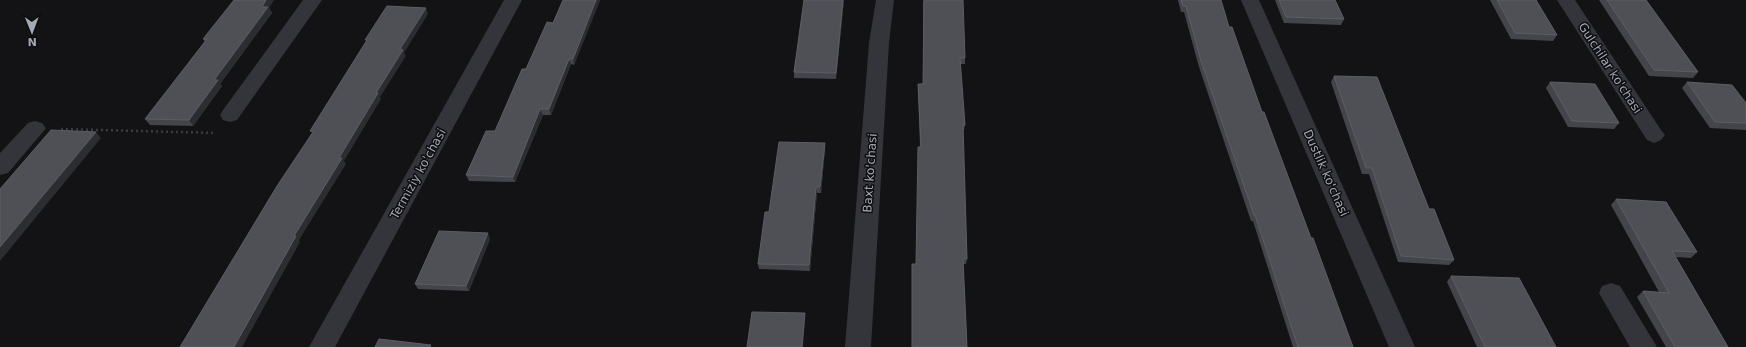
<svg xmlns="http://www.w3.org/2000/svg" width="1746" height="347" font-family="'DejaVu Sans',sans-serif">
	<rect width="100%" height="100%" fill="#131315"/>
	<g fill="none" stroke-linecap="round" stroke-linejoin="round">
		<path stroke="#3a3c41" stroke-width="2.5" stroke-dasharray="2 3" stroke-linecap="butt" d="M61 129 216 133"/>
		<g fill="#34353a" fill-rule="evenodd">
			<path d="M303 0H322L237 120 230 122 223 120 220 115 223 110Z"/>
			<path d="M504 0H522L335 347H309Z"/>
			<path d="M876 0H894L889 43 871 347H845L869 43Z"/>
			<path d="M1241 0H1259L1415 347H1389Z"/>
			<path d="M1557 0H1575L1661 130 1665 135 1661 140 1654 143 1647 140Z"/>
			<path d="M35 121 42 123 46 128 42 133 8 173 0 175V153L28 123Z"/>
			<path d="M1611 283 1620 286 1657 347H1630L1599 293 1602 286Z"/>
		</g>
	</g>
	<g fill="#44454a">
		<path d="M563 0H600L574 65 571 64 551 115H543L515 182 469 181 466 175 495 131 526 69 553 23Z"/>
		<path d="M804 0H844L836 79 794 78V72Z"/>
		<path d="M923 0 965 58V64H960L965 125 964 130H963L967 259 966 264H963L967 347H912V270L916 264 920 147 918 90V84H923Z"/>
		<path d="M1178 0H1221L1229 27 1353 347H1293L1253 221H1251L1199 67 1184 12H1181Z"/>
		<path d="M1275 0H1335L1344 19 1341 25 1284 23Z"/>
		<path d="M1490 0H1536L1557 35 1553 41 1511 39Z"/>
		<path d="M1599 0H1646L1698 72 1693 78 1649 76Z"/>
		<path d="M269 8 272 13 220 84 222 86 193 126 150 125 145 119 205 42 203 39Z"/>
		<path d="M1334 76 1429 209 1454 260 1449 265 1398 262 1369 174H1362L1331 82Z"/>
		<path d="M1550 82 1619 123 1614 129 1568 127 1546 88Z"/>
		<path d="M1687 82 1746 103V130L1710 128 1682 88Z"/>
		<path d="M825 149 821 193H817L810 271 759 269 758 264 769 212Z"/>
		<path d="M1616 199 1697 252 1691 258 1676 257 1728 347H1666L1637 297 1643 291 1659 292 1611 205Z"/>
		<path d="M490 239 469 291 418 289 415 284Z"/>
		<path d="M1451 276 1556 347H1477L1447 282Z"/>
	</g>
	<g fill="#2c2d30">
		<path d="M266 0H274L269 8 272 13 220 84 222 86 193 126 189 120 262 7Z"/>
		<path d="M596 0H600L574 65 573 59Z"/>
		<path d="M843 0H844L836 79V73Z"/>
		<path d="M426 8 428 14 404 53 406 56 380 97 381 99 344 161 346 164 299 240 300 242 242 347H234L294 236 339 158 376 93 400 49Z"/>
		<path d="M569 59 571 64 551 115 549 109Z"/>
		<path d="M540 109 543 115 515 182 513 177Z"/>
		<path d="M96 132 101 138 0 261V247Z"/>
		<path d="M825 143V149L821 193 820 187Z"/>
		<path d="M816 187 817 193 810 271 809 265Z"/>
		<path d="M488 233 490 239 469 291 466 286Z"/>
		<path d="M805 313V319L803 347H802Z"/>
	</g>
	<g fill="#4f5056" stroke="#5c5e65">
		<path d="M234 0H266L262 7H268L214 80H218L189 120 145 119 207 39H203Z"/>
		<path d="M563 0H596L573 59H569L549 109H540L513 177 466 175 486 131H495L522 69H526L547 22 553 23Z"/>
		<path d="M804 0H843L836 73 794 72Z"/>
		<path d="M924 0H963L965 58H960L965 125H963L967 259H963L967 347H912V264H916L918 147H921L918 84H923Z"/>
		<path d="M1181 0H1221L1229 27H1232L1262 112H1264L1311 238H1313L1353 347H1298L1255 215H1254L1201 61 1186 6H1183Z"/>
		<path d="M1279 0H1335L1344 19 1286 17Z"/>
		<path d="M1497 0H1536L1557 35 1515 33Z"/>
		<path d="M1607 0H1646L1698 72 1654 70Z"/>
		<path d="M387 6 426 8 400 49 403 50 376 93H378L339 158H342L294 236H296L234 347H180L277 186 313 132 310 131 367 40H365Z"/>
		<path d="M1334 76 1377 77 1429 209H1434L1454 260 1401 256 1372 168H1366Z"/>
		<path d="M1550 82 1595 84 1619 123 1572 121Z"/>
		<path d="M1687 82 1732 85 1746 103V123L1715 122Z"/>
		<path d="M51 130 96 132 0 247V189Z"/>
		<path d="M779 142 825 143 820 187H816L809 265 758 264 765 212H769Z"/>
		<path d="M1616 199 1666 202 1697 252 1672 251 1728 347H1675L1643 291 1669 293Z"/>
		<path d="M439 231 488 233 466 286 415 284Z"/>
		<path d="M1451 276 1519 278 1556 347H1485Z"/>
		<path d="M752 312 805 313 802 347H747Z"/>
		<path d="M379 339 431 345 430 347H375Z"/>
	</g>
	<g text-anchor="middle" stroke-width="3" stroke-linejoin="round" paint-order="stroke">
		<g font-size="12" fill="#a4a9b6" stroke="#0e0e10">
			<text transform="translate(1610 68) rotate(57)" y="4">Gulchilar ko'chasi</text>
			<text transform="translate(870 173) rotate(-86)" y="4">Baxt ko'chasi</text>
			<text transform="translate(1326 173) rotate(66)" y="4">Dustlik ko'chasi</text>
			<text transform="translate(418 174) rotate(-61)" y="4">Termiziy ko'chasi</text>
		</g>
	</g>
	<g transform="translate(32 32) rotate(179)" stroke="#0e0e10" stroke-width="3" paint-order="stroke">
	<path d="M0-3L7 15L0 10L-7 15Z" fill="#a4a9b6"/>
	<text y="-6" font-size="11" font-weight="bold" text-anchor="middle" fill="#a4a9b6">N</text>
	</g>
</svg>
